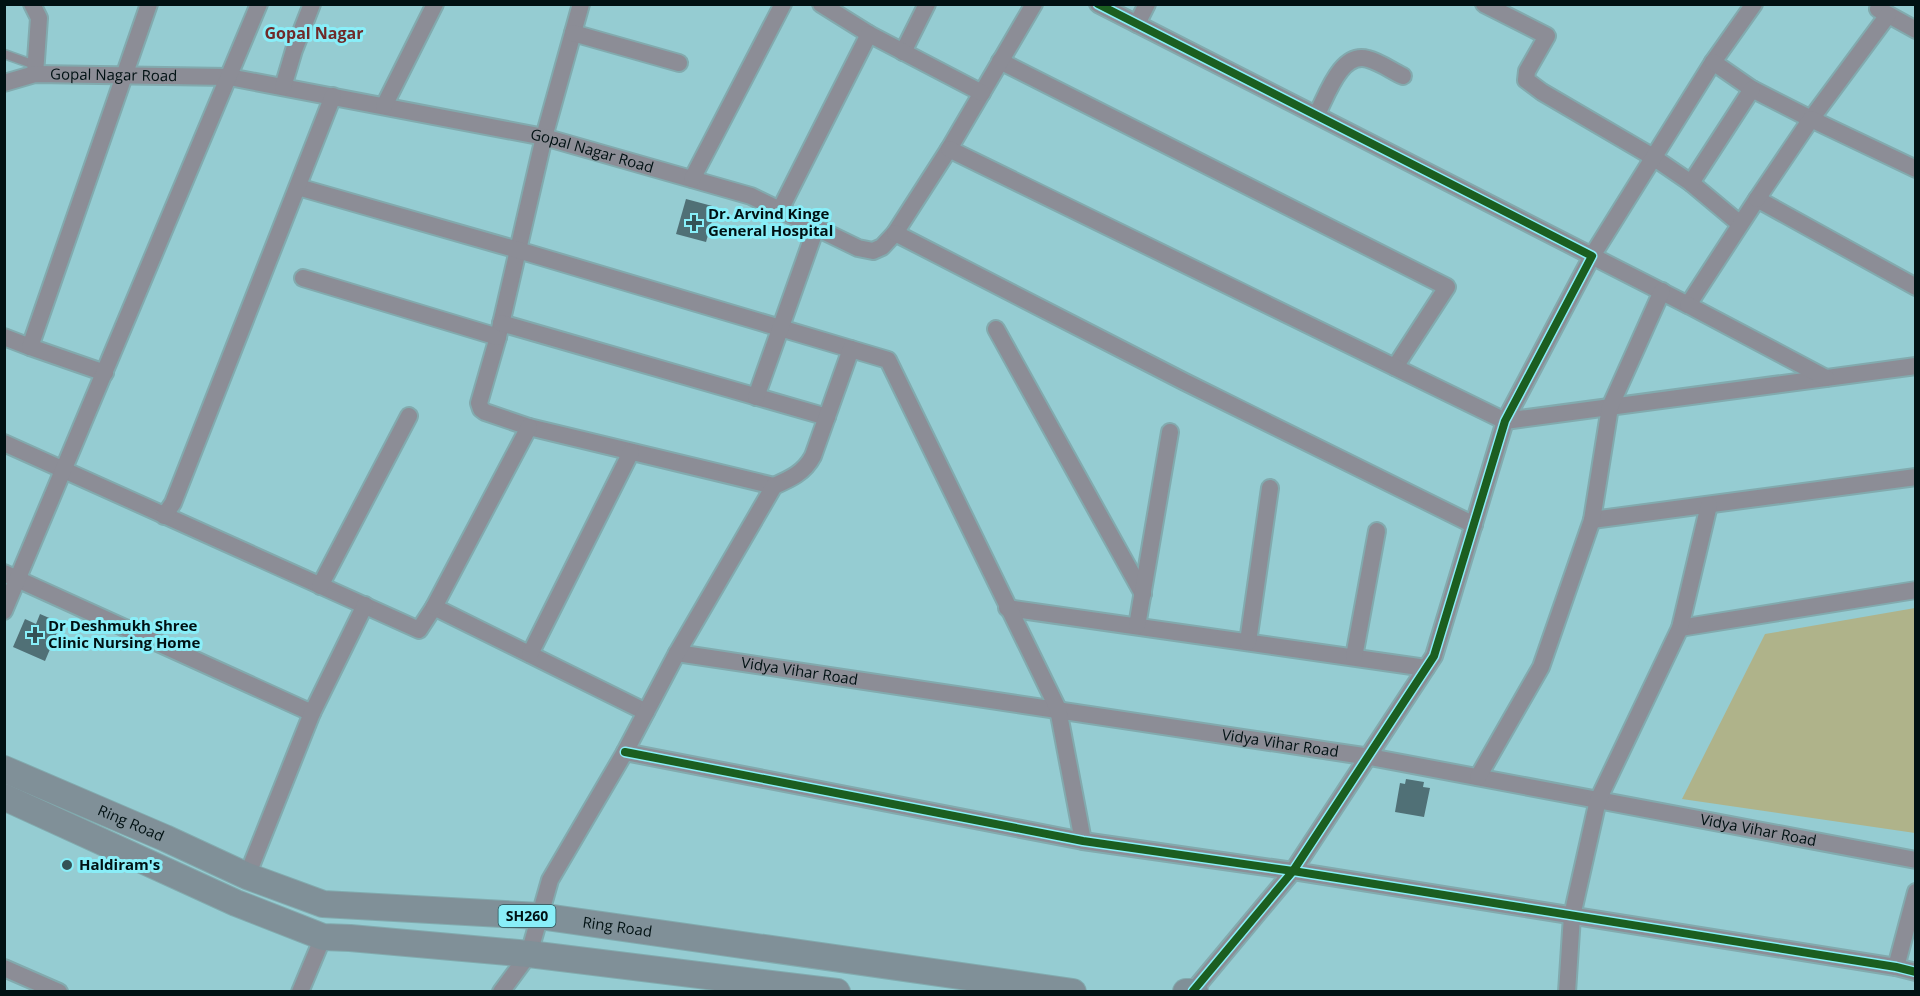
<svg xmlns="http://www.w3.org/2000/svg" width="1920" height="996" font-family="'Open Sans',sans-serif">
	<rect width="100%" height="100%" fill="#95ccd2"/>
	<path fill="#afb38a" d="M1915 608V833L1682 799 1765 634Z"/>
	<g fill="#507076">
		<path d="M686 199 716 207 706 242 676 234Z"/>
		<path d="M40 614 61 623 45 661 13 647 25 619 36 624Z"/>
		<path d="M1406 779 1424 782 1423 787 1430 788 1424 817 1395 812 1400 783 1405 784Z"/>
	</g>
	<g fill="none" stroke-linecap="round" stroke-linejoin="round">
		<g stroke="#82aaae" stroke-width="11">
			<path id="lane" d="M4 54 35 65"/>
		</g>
		<g stroke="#82aaae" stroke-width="20">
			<g id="street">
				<path d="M32 4 39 18 35 74"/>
				<path d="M581 4 544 137 498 337 479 403 481 409 485 412 529 427 774 486"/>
				<path d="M821 4 869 34"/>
				<path d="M1098 4 1592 256 1505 421 1434 656 1293 871 1193 991"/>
				<path d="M1484 4 1547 36 1527 71 1526 80 1542 92 1653 157 1691 183 1740 224"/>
				<path d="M1754 4 1713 62 1592 256 1688 305 1757 199 1916 287"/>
				<path d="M1878 9 1916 30"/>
				<path d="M1137 24 1147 4"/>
				<path d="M573 33 679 63"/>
				<path d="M903 52 927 4"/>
				<path d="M1000 61 1447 287 1395 367"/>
				<path d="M1713 62 1752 89 1811 119 1888 15"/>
				<path id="s1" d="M4 83 35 74 229 77 544 137 751 196 858 248 873 251 882 247 895 233 949 149 1034 4"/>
				<path d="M283 87 294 50 312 4"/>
				<path d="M384 106 435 4"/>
				<path d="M1317 114C1327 95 1341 51 1368 59 1380 62 1392 71 1403 76"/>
				<path d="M949 149 1505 421 1916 366"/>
				<path d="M692 179 783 4"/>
				<path d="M1691 183 1752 89"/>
				<path d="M298 187 518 250 851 349"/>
				<path d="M1757 199 1811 119 1916 169"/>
				<path d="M780 210 869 34 982 93"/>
				<path d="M895 233 1185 382 1474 525"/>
				<path d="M303 278 498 337"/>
				<path d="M1688 305 1826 378"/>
				<path d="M501 323 827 417"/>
				<path d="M996 329 1143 594"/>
				<path d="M4 337 30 347"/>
				<path d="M105 373 30 347 149 4"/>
				<path d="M756 397 816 228"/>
				<path d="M4 443 419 630 434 607 646 712"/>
				<path d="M164 516 173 503 333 96"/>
				<path d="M1592 520 1916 477"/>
				<path d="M4 573 312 713"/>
				<path d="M320 586 409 416"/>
				<path d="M434 607 529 427"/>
				<path d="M1007 608 1426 668"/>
				<path d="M4 611 259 4"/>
				<path d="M1137 626 1170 432"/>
				<path d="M1680 628 1916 590"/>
				<path d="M1248 642 1270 488"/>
				<path id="s2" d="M677 653 1370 757 1916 860"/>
				<path d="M530 654 631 452"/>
				<path d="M1354 657 1377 531"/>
				<path d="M625 752 1083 841 1293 871 1896 967 1916 972"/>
				<path d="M1478 777 1541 667 1592 520 1610 407 1662 291"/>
				<path d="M247 876 312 713 365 605"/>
				<path d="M1896 967 1916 892"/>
				<path d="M4 968 59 992"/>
				<path d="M300 992 323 937"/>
				<path d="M501 992 529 954 550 880 625 752 677 653 774 486C790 479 804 473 813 456L851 349 888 360 1058 709 1083 841"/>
				<path d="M1567 992 1572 916 1598 800 1680 628 1709 505"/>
			</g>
		</g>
		<g stroke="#82aaae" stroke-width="28">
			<g id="primary">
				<path id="s3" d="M4 769 165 838 247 876 323 904 539 916 1073 992"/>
				<path d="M4 797 236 903 323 937 350 938 529 954 837 992"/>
				<path d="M1186 992H1195"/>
			</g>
		</g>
		<use href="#lane" stroke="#8c8d96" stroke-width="8"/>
		<use href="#street" stroke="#8c8d96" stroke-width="16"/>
		<use href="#primary" stroke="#809098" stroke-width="26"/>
		<g stroke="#89eef8" stroke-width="11">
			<g id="cycleway">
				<path d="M1098 4 1592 256 1505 421 1434 656 1293 871 1193 991"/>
				<path d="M625 752 1083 841 1293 871 1896 967 1916 972"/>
			</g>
		</g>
		<use href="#cycleway" stroke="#1b5e20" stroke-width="8"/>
	</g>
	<g fill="#345256" stroke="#89eef8" stroke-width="2">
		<path d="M691 214h6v6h6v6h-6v6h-6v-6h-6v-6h6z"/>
		<path d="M32 626h6v6h6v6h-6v6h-6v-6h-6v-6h6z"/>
		<circle cx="67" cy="865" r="6"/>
	</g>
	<g text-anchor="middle" stroke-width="6" stroke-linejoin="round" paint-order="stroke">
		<rect fill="#89eef8" stroke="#295358" stroke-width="1.5" x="498.5" y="905" width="57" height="22" rx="4.5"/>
		<g font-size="14" font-weight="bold" fill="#001113">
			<text x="527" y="921">SH260</text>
		</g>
		<g font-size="15" fill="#001113" stroke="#89eef8">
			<text dy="5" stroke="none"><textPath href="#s1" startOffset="111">Gopal Nagar Road</textPath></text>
			<text dy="5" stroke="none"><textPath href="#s1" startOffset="597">Gopal Nagar Road</textPath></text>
			<text dy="5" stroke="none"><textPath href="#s2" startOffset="124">Vidya Vihar Road</textPath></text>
			<text dy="5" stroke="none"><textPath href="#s2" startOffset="610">Vidya Vihar Road</textPath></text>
			<text dy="5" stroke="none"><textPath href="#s3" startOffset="138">Ring Road</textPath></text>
			<text dy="5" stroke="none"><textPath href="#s2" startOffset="1096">Vidya Vihar Road</textPath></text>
			<text dy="5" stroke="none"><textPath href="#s3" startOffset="642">Ring Road</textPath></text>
		</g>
		<g font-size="15" font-weight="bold" fill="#001113" stroke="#89eef8" text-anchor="start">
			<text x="708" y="219">Dr. Arvind Kinge<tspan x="708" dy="17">General Hospital</tspan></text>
			<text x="48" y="631">Dr Deshmukh Shree<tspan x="48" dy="17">Clinic Nursing Home</tspan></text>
			<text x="79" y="870">Haldiram's</text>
		</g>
		<g font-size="16" font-weight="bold" fill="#702a29" stroke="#89eef8">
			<text x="314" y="39">Gopal Nagar</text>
		</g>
	</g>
	<rect width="1920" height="996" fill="none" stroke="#001113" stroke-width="12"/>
</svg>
